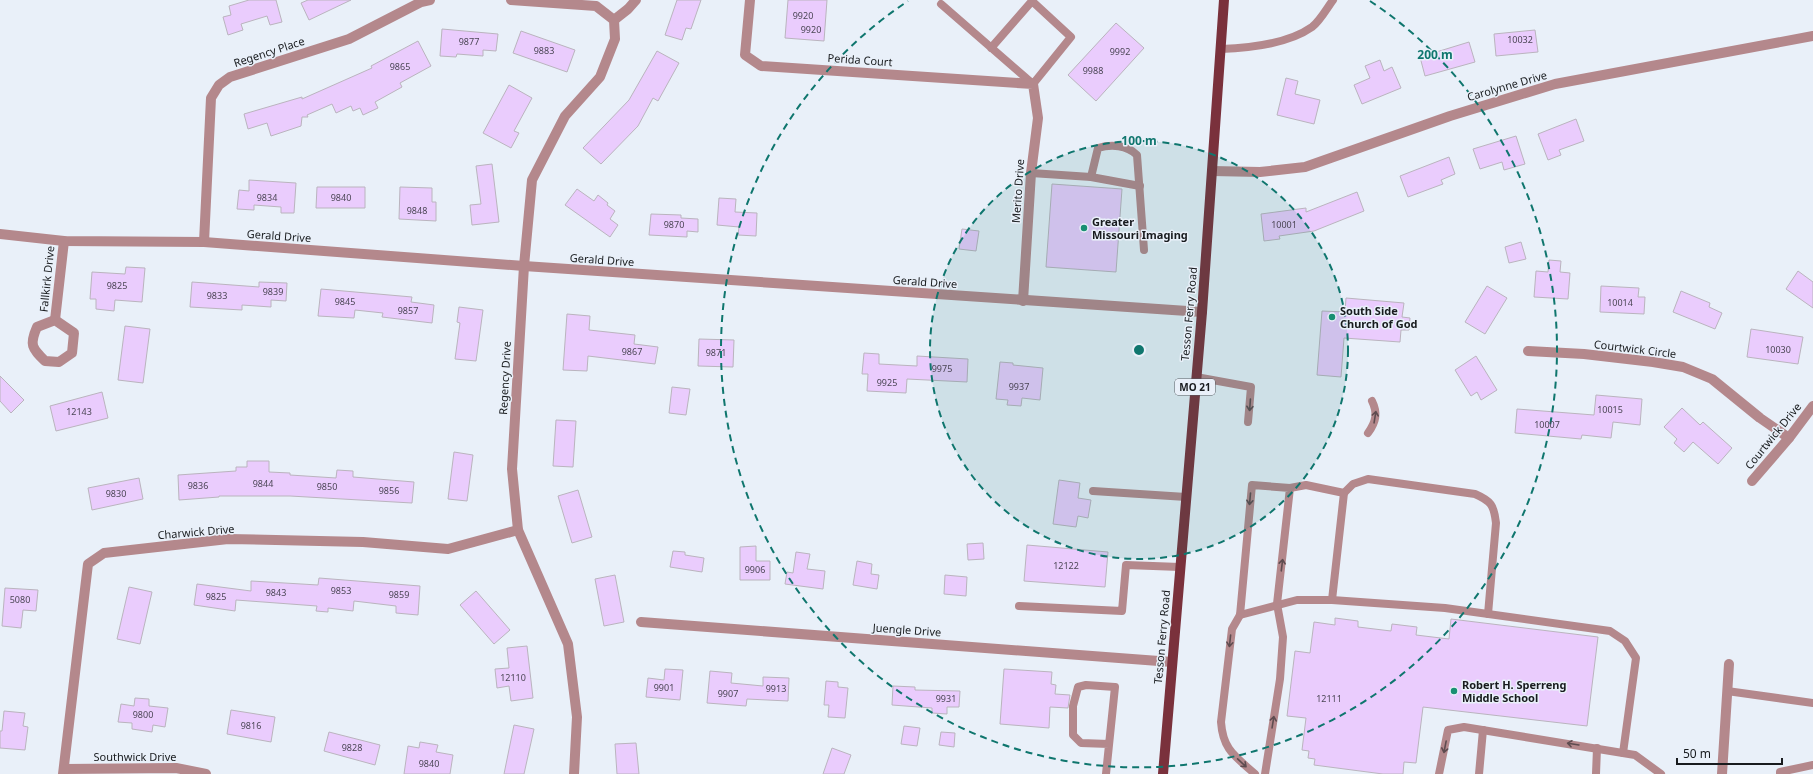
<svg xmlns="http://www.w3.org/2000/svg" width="1813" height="774" font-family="'Noto Sans',sans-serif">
	<rect width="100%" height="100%" fill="#e9f0f9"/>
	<g fill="#eaccfd" stroke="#bab4be">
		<path d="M249 0H276L282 22 270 25 267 16 241 24 243 30 228 35 223 17 231 15 229 6Z"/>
		<path d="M308 0H351L309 20 301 3Z"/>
		<path d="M677 0H701L691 29 686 28 682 40 665 35Z"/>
		<path d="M788 0H827L824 41 785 38Z"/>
		<path d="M1116 23 1144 48 1096 101 1068 75Z"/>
		<path d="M442 29 498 34 496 51 483 50V56L457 54 456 57 440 56Z"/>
		<path d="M1535 30 1538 52 1496 56 1494 34Z"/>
		<path d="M521 31 575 50 567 72 513 53Z"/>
		<path d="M418 41 431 66 400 83 402 87 375 102 378 108 363 115 360 108 353 111 351 106 336 113 332 104 307 115 308 117H302L301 126 271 136 267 123 248 129 244 114 302 97V99L372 68 371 66Z"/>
		<path d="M1469 42 1475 62 1425 76 1420 57Z"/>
		<path d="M657 51 679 63 658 101 653 98 638 126 601 164 583 148 629 100Z"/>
		<path d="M1380 60 1384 71 1392 67 1401 88 1362 104 1354 85 1370 78 1365 66Z"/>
		<path d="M1286 78 1298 81 1295 94 1320 100 1314 124 1277 115Z"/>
		<path d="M509 85 532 98 514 131 519 133 511 148 483 133Z"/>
		<path d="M1576 119 1584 141 1559 150 1561 155 1548 160 1538 134Z"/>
		<path d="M1516 136 1525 164 1504 170 1502 162 1480 169 1473 149Z"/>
		<path d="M1449 157 1455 174 1441 180 1443 184 1408 197 1400 176Z"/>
		<path d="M492 164 499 222 472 225 470 205 481 204 476 166Z"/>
		<path d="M249 180 296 183 294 213H281V207L254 205V210L237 209 239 190 249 191Z"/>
		<path d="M1052 184 1122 189 1116 272 1046 267Z"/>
		<path d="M317 187H365V208H316Z"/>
		<path d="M400 187 432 188V202H436V221L399 219Z"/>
		<path d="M577 189 594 201 598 195 608 203 607 205 615 211 610 219 618 225 610 237 565 205Z"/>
		<path d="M1357 192 1364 211 1314 231 1279 236 1280 239 1264 241 1261 214 1306 208V212Z"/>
		<path d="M719 198 736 199 735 212 757 213 756 236 738 235 739 227 717 225Z"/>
		<path d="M651 214 681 215V218L698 219V232L687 231V237L649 235Z"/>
		<path d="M962 229 979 231 976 251 959 249Z"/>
		<path d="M1521 242 1526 259 1509 263 1505 247Z"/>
		<path d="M1549 260 1561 261 1560 272 1570 273 1568 299 1534 297 1536 271 1548 272Z"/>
		<path d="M126 267 145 268 142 302 115 300 114 311 96 309V299H90L92 272 125 274Z"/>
		<path d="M1798 271 1813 282V308L1786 289Z"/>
		<path d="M192 282 259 287V282L287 283 286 301 271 300V307L242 305V310L190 307Z"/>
		<path d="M1487 286 1507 298 1485 334 1465 322Z"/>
		<path d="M1601 286 1639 288 1638 297H1645L1644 314 1600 312Z"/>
		<path d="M321 289 412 297 411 302 434 305 432 323 382 317 383 313 355 310 354 318 318 316Z"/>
		<path d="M1681 291 1710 303 1709 307 1722 313 1715 329 1673 312Z"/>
		<path d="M1346 298 1404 303 1402 317 1410 318 1409 330H1401L1400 342 1344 338 1341 377 1317 375 1322 311 1345 312Z"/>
		<path d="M459 307 483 310 476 361 455 359 460 323 457 322Z"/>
		<path d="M567 314 590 316 589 330 635 335 634 344 658 347 655 364 588 356 587 371 563 370Z"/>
		<path d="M125 326 150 329 143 383 118 380Z"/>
		<path d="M1751 329 1803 337 1798 364 1747 357Z"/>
		<path d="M699 339 734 340 733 367 698 366Z"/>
		<path d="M864 353 879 354V364L917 366V356L968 359 967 382 907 379 906 393 867 391 868 374H862Z"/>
		<path d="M1476 356 1497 390 1481 400 1477 392 1471 396 1455 370Z"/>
		<path d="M1000 362 1013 363V365L1043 368 1040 400 1022 398 1021 406 1007 405 1008 400 996 399Z"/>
		<path d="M0 376 24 400 11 413 0 401Z"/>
		<path d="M672 387 690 389 686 415 669 413Z"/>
		<path d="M102 392 108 418 56 431 50 406Z"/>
		<path d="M1596 395 1642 399 1640 425 1613 422 1611 438 1582 435 1581 439 1515 433 1517 409 1594 415Z"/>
		<path d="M1682 408 1700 425 1703 422 1732 448 1718 464 1693 442 1684 452 1674 443 1677 439 1664 427Z"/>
		<path d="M556 420 576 421 573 467 553 466Z"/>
		<path d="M454 452 473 455 467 501 448 499Z"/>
		<path d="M247 461H269V472L290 473V475L336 478 337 470 353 471V477L414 482 412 503 290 496H219V497L179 500 178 475 236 471V467H247Z"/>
		<path d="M139 478 143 499 92 510 88 488Z"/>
		<path d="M1059 480 1080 483 1078 498 1091 500 1088 518 1078 516 1076 527 1053 524Z"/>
		<path d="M578 490 592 537 572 543 558 496Z"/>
		<path d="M983 543 984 559 968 560 967 544Z"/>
		<path d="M1027 545 1108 552 1105 587 1024 581Z"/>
		<path d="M756 546V561H770V580H740V547Z"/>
		<path d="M673 551 685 552V555L704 558 702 572 670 567Z"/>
		<path d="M796 552 810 554 807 569 825 571 823 589 785 584 787 572 793 573Z"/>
		<path d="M857 561 872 564 871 574 879 575 877 589 853 585Z"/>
		<path d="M615 575 624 622 604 626 595 579Z"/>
		<path d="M945 575 967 577 966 596 944 594Z"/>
		<path d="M319 578 420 586 418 615 396 613V606L354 601 353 611 328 608V612L316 611 317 606 236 600 235 611 194 605 197 584 251 591V581L318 585Z"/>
		<path d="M129 587 152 592 140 644 117 639Z"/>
		<path d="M5 588 38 590 36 611 23 610 21 628 2 626Z"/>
		<path d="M476 591 510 630 494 644 460 605Z"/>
		<path d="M1335 618 1358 621V627L1391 631 1392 624 1417 627 1416 635 1449 639 1451 619 1598 637 1587 726 1423 707 1416 763 1404 762 1403 774H1383L1314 765 1315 759 1308 758 1309 751 1302 750 1306 718 1287 716 1295 651 1310 653 1314 622 1335 625Z"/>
		<path d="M527 646 533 698 511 701 509 686 497 688 495 669 509 668 507 648Z"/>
		<path d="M665 669 683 670 680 700 646 697 648 678 664 680Z"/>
		<path d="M1004 669 1052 672 1051 684 1056 685 1055 694 1070 695 1068 708 1050 707 1049 728 1000 724Z"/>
		<path d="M710 671 732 673 731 683 763 686V677L789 678 788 701 747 699 746 706 707 703Z"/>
		<path d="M826 681 838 682V687L848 688 845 718 828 717 829 705H824Z"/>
		<path d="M893 686 915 687V690L960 691 959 707H947V714L932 713V708L892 705Z"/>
		<path d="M135 698 149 699V706L168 708 165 727 153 725 152 732 132 729V723L118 722 121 704 134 706Z"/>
		<path d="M231 710 275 717 271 742 227 734Z"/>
		<path d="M4 711 25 713 23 726 28 727 25 750 0 748V731H2Z"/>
		<path d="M514 725 534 729 524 774H504Z"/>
		<path d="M904 726 920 728 917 746 901 744Z"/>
		<path d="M329 732 380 745 375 765 324 751Z"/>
		<path d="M941 732 955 733 954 747 939 745Z"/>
		<path d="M420 742 438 745 436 752 453 755 450 774H404L408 746 419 748Z"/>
		<path d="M636 743 639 774H617L615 744Z"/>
		<path d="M832 748 851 755 844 774H823Z"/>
	</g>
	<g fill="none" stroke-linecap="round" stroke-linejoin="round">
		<g stroke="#b4888c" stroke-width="8">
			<path d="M941 4 1033 84 1071 37 1032 1 991 48"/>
			<path d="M1221 49C1249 48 1288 44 1312 27 1320 21 1327 8 1333 0"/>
			<path d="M1031 173 1091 177 1098 148C1111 144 1127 145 1137 155L1144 250"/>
			<path d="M1091 177 1140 186"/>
			<path d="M1196 377 1251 387 1248 422"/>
			<path d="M1368 433C1376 422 1378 413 1372 401"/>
			<path d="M1290 488 1306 485 1344 493 1332 600"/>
			<path d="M1093 491 1186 497"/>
			<path d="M1344 493 1353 484 1368 479 1475 494C1491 501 1494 505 1496 523L1488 614"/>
			<path d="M1019 606 1122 611 1126 565 1180 567"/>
			<path d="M1240 615 1297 600H1332L1445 608 1610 631 1625 641 1636 658 1623 753"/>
			<path d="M1727 691 1813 703"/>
			<path d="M1106 774 1115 687 1086 685 1078 687 1073 706V735L1081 743 1109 744"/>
			<path d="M1255 774C1235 756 1223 750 1221 722L1232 629 1240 615 1252 485 1290 488 1277 604 1283 637 1280 679 1265 774"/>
			<path d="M1439 774 1448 730 1464 727 1635 755 1661 774"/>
			<path d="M1479 774 1483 730"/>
			<path d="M1596 774 1597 748"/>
			<path d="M1780 774V772L1813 765"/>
		</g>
		<g stroke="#b4888c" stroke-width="10">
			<path d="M511 0 596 6 614 20 615 39 600 77 565 116 532 180 524 266 512 469 518 530 568 644 577 717 574 774"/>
			<path d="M750 0 745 55 761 66 1033 84 1038 118 1031 173 1023 301"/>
			<path d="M614 20 628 9 636 0"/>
			<path d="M1212 171 1260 172 1305 167 1450 116 1555 84 1813 36"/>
			<path d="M0 234 64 241 204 242 524 266 1202 312"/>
			<path d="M204 242 211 98 219 85 230 77 349 39 421 2 430 0"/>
			<path d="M55 320 74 333 72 353 59 362 45 361C32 348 29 345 37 327Z"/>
			<path d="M55 320 64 241"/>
			<path d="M1528 351 1584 354 1653 362 1683 367 1712 379 1760 418 1789 438"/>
			<path d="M1752 481 1789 438 1813 406"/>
			<path d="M641 622 1172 662"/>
			<path d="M64 769 176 768 206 774"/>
			<path d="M63 774 88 564 104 553 228 539 363 542 448 549 518 530"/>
			<path d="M1722 774 1729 664"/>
		</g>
		<path stroke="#7a313c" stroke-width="10" d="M1163 774 1202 312 1224 0"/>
	</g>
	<defs><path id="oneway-shaft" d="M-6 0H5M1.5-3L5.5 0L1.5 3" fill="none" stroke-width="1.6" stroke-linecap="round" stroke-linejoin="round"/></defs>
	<g stroke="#5e4c50">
		<use href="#oneway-shaft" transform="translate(1250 405) rotate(94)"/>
		<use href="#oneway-shaft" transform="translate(1375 417) rotate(-81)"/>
		<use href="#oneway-shaft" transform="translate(1250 499) rotate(95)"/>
		<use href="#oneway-shaft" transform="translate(1282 565) rotate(-83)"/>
		<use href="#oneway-shaft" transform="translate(1230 641) rotate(96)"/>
		<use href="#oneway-shaft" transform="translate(1273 722) rotate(-81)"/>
		<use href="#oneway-shaft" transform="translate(1573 744) rotate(-171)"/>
		<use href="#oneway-shaft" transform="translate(1445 747) rotate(101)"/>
		<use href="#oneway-shaft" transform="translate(1242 763) rotate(43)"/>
	</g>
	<circle cx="1139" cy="350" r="209" fill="#0f766e" fill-opacity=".12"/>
	<g fill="none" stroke="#0f766e" stroke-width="2" stroke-dasharray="7 5">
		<circle cx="1139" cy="350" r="209"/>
		<path d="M1370 1A418 418 0 1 1 908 1"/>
	</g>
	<g fill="#198f72" stroke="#e9f0f9" stroke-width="1.5">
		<circle cx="1084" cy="228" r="4"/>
		<circle cx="1332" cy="317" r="4"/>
		<circle cx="1454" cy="691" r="4"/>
	</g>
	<g text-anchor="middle" stroke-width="3" stroke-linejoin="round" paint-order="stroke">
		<g font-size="9" fill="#4c4756">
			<text x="803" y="19">9920</text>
			<text x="811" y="33">9920</text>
			<text x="1520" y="43">10032</text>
			<text x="469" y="45">9877</text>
			<text x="544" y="54">9883</text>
			<text x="1120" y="55">9992</text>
			<text x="400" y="70">9865</text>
			<text x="1093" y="74">9988</text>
			<text x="267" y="201">9834</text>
			<text x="341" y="201">9840</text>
			<text x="417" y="214">9848</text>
			<text x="674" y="228">9870</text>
			<text x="1284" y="228">10001</text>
			<text x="117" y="289">9825</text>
			<text x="273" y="295">9839</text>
			<text x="217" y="299">9833</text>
			<text x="345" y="305">9845</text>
			<text x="1620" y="306">10014</text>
			<text x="408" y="314">9857</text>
			<text x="1778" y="353">10030</text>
			<text x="632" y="355">9867</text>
			<text x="716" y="356">9871</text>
			<text x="942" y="372">9975</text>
			<text x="887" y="386">9925</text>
			<text x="1019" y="390">9937</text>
			<text x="1610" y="413">10015</text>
			<text x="79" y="415">12143</text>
			<text x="1547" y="428">10007</text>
			<text x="263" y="487">9844</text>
			<text x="198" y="489">9836</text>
			<text x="327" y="490">9850</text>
			<text x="389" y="494">9856</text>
			<text x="116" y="497">9830</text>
			<text x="1066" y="569">12122</text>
			<text x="755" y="573">9906</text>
			<text x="341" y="594">9853</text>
			<text x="276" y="596">9843</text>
			<text x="399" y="598">9859</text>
			<text x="216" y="600">9825</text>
			<text x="20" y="603">5080</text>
			<text x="513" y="681">12110</text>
			<text x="664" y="691">9901</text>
			<text x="776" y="692">9913</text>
			<text x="728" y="697">9907</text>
			<text x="946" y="702">9931</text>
			<text x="1329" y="702">12111</text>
			<text x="143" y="718">9800</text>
			<text x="251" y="729">9816</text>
			<text x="352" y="751">9828</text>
			<text x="429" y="767">9840</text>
		</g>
		<rect fill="#e9f0f9" stroke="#575b60" stroke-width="1" x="1175" y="379" width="40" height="16" rx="3"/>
		<g font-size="10" font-weight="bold" fill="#181b1e">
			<text x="1195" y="391">MO 21</text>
		</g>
		<g font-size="11" fill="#181b1e" stroke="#e9f0f9">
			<text transform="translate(269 52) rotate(-18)" y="4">Regency Place</text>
			<text transform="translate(860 60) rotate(4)" y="4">Perida Court</text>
			<text transform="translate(1507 86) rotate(-16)" y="4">Carolynne Drive</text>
			<text transform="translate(1018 191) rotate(-86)" y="4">Merito Drive</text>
			<text transform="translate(279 236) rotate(4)" y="4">Gerald Drive</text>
			<text transform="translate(602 260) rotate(4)" y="4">Gerald Drive</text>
			<text transform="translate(47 279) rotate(-84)" y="4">Fallkirk Drive</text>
			<text transform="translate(925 282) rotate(4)" y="4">Gerald Drive</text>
			<text transform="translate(1189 314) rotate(-85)" y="4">Tesson Ferry Road</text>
			<text transform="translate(1635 349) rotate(7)" y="4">Courtwick Circle</text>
			<text transform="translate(505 378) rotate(-87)" y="4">Regency Drive</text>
			<text transform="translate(1773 436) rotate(-51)" y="4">Courtwick Drive</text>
			<text transform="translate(196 532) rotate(-5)" y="4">Charwick Drive</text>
			<text transform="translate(907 630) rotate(4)" y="4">Juengle Drive</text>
			<text transform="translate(1162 637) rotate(-85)" y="4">Tesson Ferry Road</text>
			<text x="135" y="761">Southwick Drive</text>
		</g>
		<g font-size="11" font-weight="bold" fill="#181b1e" stroke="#e9f0f9" text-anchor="start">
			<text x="1092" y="226">Greater<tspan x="1092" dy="13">Missouri Imaging</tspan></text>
			<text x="1340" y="315">South Side<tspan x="1340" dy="13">Church of God</tspan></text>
			<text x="1462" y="689">Robert H. Sperreng<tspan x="1462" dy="13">Middle School</tspan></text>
		</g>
	</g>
	<circle cx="1139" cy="350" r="6" fill="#0f766e" stroke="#e9f0f9" stroke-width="2"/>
	<g font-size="12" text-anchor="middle" font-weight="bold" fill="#0f766e" stroke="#e9f0f9" stroke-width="3" stroke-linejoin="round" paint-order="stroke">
		<text x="1435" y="59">200 m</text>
		<text x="1139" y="145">100 m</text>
	</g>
	<path d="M1677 758v6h105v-6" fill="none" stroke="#181b1e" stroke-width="2"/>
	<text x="1683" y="758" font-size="12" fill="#181b1e" stroke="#e9f0f9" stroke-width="3" paint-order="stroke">50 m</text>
</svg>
